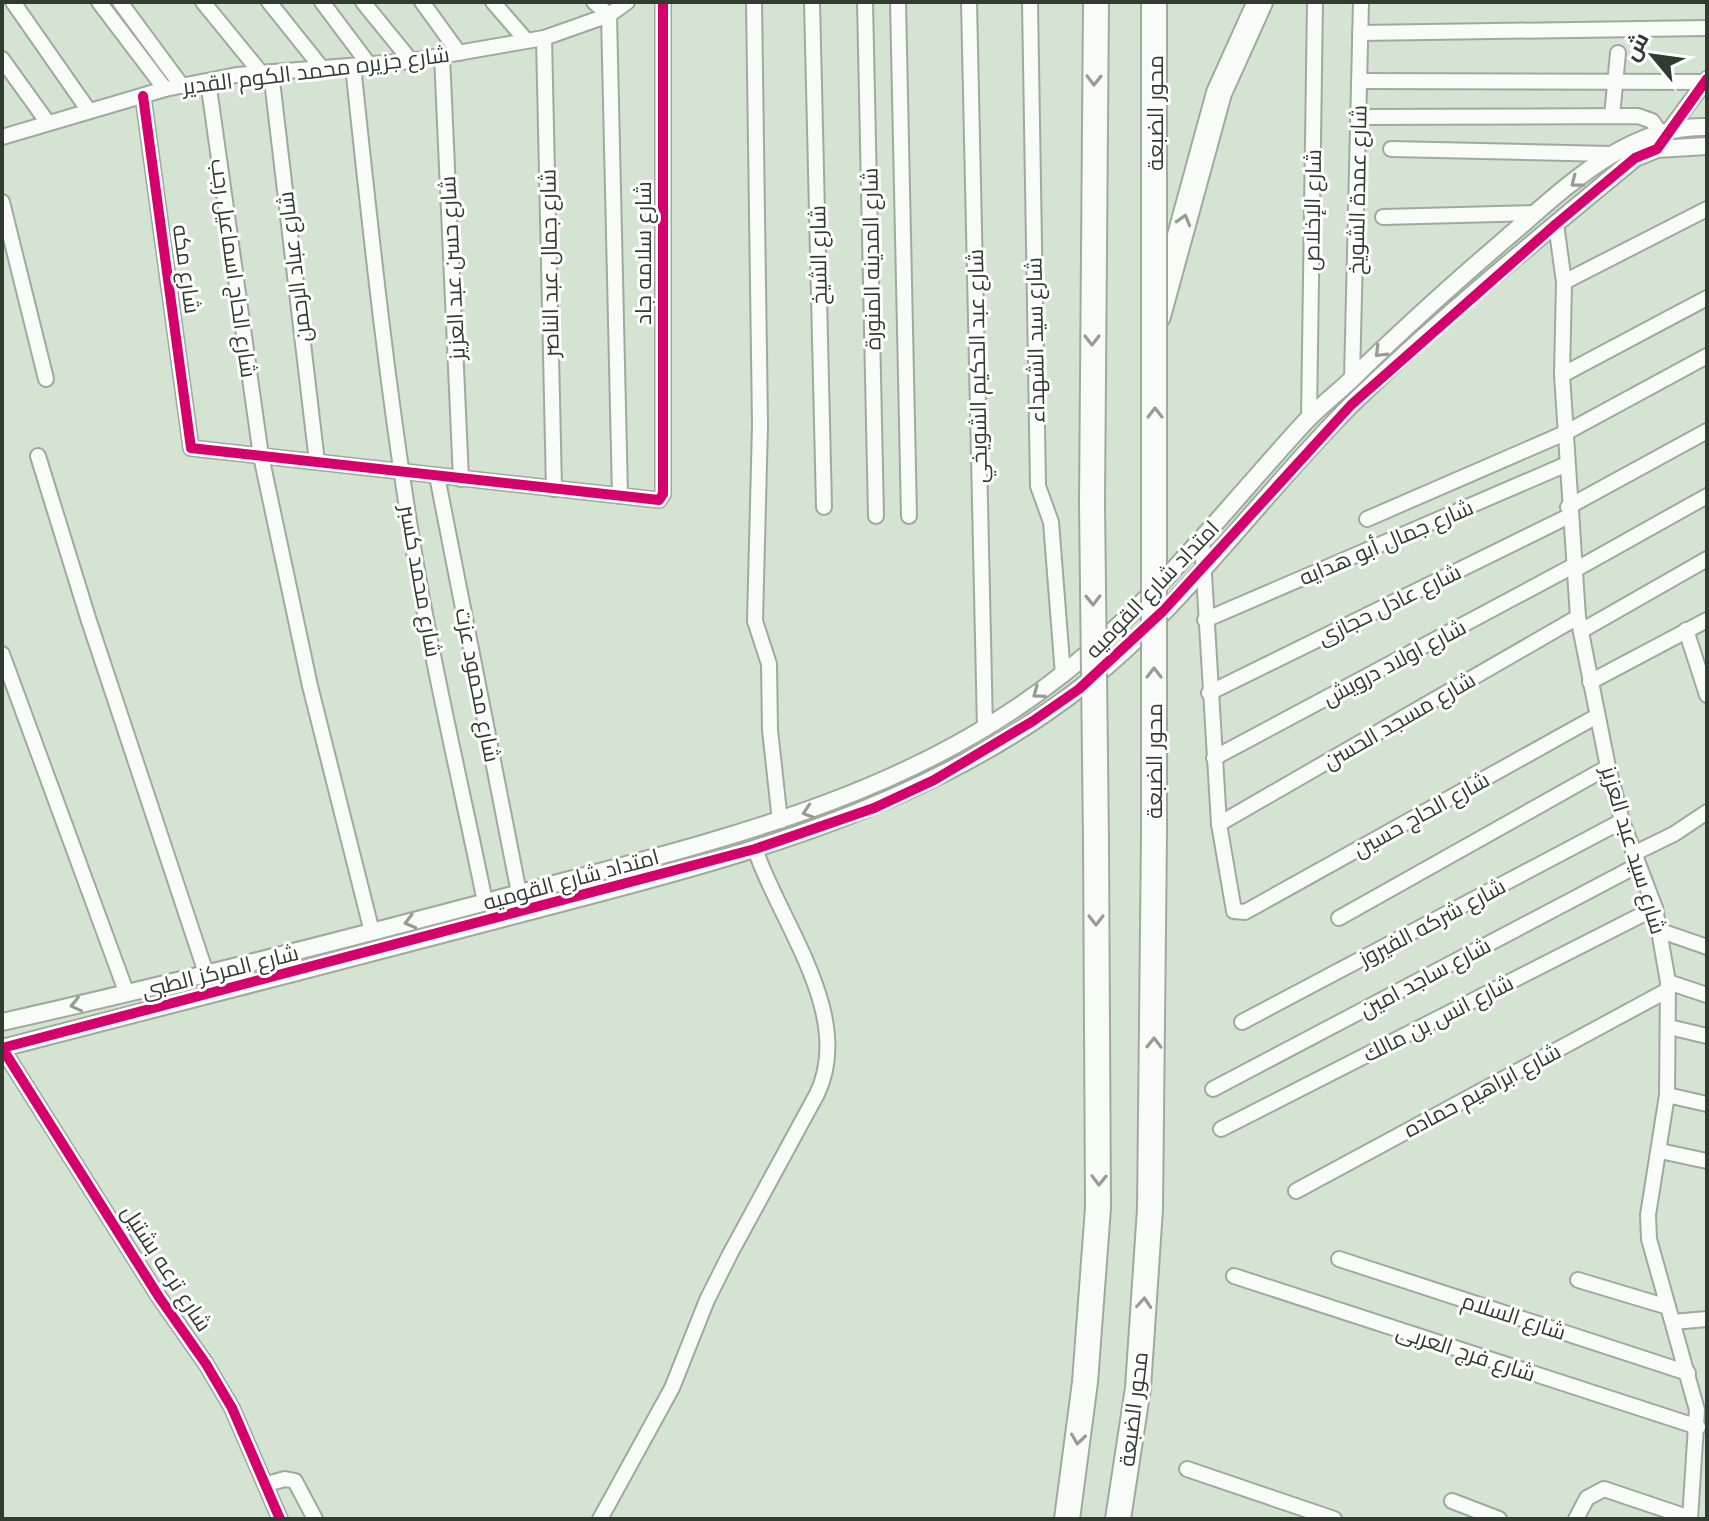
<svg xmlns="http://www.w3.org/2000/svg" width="1709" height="1521" font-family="Lora,Cairo,serif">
	<rect width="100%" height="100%" fill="#d5e3d3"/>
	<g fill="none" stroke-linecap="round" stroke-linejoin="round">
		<g stroke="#9faa9e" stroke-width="18">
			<g id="minor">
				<path d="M13 2 89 111"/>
				<path d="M99 2 165 89"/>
				<path d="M120 2 182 86"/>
				<path d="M203 2 261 73"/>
				<path d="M269 2 321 67"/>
				<path d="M322 2 370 66"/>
				<path d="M363 2 411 61"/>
				<path d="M422 2 459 53"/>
				<path d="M493 2 525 39"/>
				<path d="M594 2 609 15 620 496"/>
				<path d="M754 2 760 425 755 621 769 664 770 730 780 821"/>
				<path d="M812 2 824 507"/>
				<path d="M865 2 876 516"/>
				<path d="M898 2 909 516"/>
				<path d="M969 2 985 729"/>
				<path d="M1030 2 1038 486 1051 522 1063 675"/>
				<path d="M1360 33 1707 28"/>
				<path d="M544 38 554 489"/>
				<path d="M442 56 461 479"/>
				<path d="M2 59 48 123"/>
				<path d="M353 66C371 236 389 407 418 576 437 685 463 794 485 902"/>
				<path d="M271 72 317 462"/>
				<path d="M208 81 261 456 310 686 372 932"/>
				<path d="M1359 81 1705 82"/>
				<path d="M143 96 191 448 659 500 663 494V2"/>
				<path d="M1612 116 1618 53"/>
				<path d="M1358 117 1638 116 1652 121 1661 134"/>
				<path d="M2 137 165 89 237 75 411 61 544 38 609 15 627 2"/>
				<path d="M1664 137 1707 79"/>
				<path d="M1391 149 1611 154"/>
				<path d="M2 202 46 379"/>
				<path d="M1383 217 1537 213"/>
				<path d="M1556 224 1564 282 1562 375 1578 617 1608 767 1622 821 1655 908 1668 982 1667 1095 1648 1215 1649 1239 1697 1410 1690 1519"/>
				<path d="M1564 282 1707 209"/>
				<path d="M1562 375 1707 298"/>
				<path d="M1352 379 1361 2"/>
				<path d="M1309 418 1315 2"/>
				<path d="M38 456 89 621 206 973"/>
				<path d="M437 476 519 893"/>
				<path d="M1568 507 1707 431"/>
				<path d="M1367 519 1565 433 1707 356"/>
				<path d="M1202 541 1219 824 1234 911 1245 912 1597 716"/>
				<path d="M1573 571 1707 496"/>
				<path d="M1205 620 1567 464"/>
				<path d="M1686 630 1707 695"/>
				<path d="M1581 631 1707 559"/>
				<path d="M2 654 127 994"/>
				<path d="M1590 682 1707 620"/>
				<path d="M1209 693 1569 516"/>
				<path d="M1214 758 1573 566"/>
				<path d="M1219 824 1578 617"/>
				<path d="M1633 854 1674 834 1707 812"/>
				<path d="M1339 918 1608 767"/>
				<path d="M1661 931 1707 947"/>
				<path d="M1668 982 1707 995"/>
				<path d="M1242 1022 1622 821"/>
				<path d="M1669 1027 1707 1036"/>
				<path d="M2 1048 159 1297 206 1364 232 1408 280 1519"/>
				<path d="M1213 1089 1638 865"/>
				<path d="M1667 1095 1707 1104"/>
				<path d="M1221 1129 1655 908"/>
				<path d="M1660 1151 1707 1161"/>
				<path d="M1296 1191 1668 990"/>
				<path d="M1339 1259 1688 1373"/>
				<path d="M1234 1276 1698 1427"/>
				<path d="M1578 1280 1668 1307"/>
				<path d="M1673 1322 1707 1319"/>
				<path d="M1187 1469 1334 1519"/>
				<path d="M267 1484 285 1479 295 1481 315 1519"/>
				<path d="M1452 1501 1499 1519"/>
				<path d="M600 1519 672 1388 707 1300 730 1254 817 1094C855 1016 780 923 755 849"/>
				<path d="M1576 1519 1587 1498 1604 1489 1690 1518"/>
			</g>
		</g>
		<g stroke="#9faa9e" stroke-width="20">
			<g id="tertiary">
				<path d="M2 1022C177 983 351 938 524 892 714 841 907 799 1064 673 1156 600 1226 508 1305 422 1321 405 1340 391 1356 375 1404 328 1453 284 1503 241 1561 192 1626 124 1707 127"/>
				<path d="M2 1048C169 1005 337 962 504 918 705 865 913 818 1080 688 1184 608 1259 496 1352 404 1441 317 1539 238 1635 158L1657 149 1707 146"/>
			</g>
		</g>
		<g stroke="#9faa9e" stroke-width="28">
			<g id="motorway">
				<path d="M1158 316 1219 93 1260 2"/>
				<path d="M1067 1519 1085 1382 1098 1208 1096 842"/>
				<path d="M1118 1519 1138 1388 1150 1209 1154 835"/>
			</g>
		</g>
		<use href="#minor" stroke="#f9fbf8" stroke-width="14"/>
		<use href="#tertiary" stroke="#f9fbf8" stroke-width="16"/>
		<use href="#motorway" stroke="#f9fbf8" stroke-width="24"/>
		<g stroke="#9faa9e" stroke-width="28" stroke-linecap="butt">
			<g id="motorway-bridge">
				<path d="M1154 2V835"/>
				<path d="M1096 842 1092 503 1096 2"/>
			</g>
		</g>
		<use href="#motorway-bridge" stroke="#f9fbf8" stroke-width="24"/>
		<g stroke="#fff" stroke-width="15">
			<g id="cycleway">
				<path d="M143 96 191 448 659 500 663 494V2"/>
				<path d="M280 1519 232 1408 206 1364 159 1297 2 1048 755 849 874 808 934 780 1033 721 1079 689 1163 611 1351 405 1556 224 1635 158 1657 149 1707 79"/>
			</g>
		</g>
		<use href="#cycleway" stroke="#d6006c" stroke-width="10"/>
	</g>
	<defs><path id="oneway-chevron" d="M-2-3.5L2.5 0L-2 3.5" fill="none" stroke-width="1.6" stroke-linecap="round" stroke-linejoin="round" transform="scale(2)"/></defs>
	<g stroke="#959c94">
		<use href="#oneway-chevron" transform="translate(1094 80) rotate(91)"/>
		<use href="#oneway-chevron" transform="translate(1576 182) rotate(142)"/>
		<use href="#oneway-chevron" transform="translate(1184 220) rotate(-74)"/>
		<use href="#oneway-chevron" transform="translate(1092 340) rotate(90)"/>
		<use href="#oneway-chevron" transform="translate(1380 352) rotate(135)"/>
		<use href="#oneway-chevron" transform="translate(1155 413) rotate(-90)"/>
		<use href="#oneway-chevron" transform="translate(1093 600) rotate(89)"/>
		<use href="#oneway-chevron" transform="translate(1154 673) rotate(-90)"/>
		<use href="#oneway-chevron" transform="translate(1038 693) rotate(144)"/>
		<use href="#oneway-chevron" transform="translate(808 812) rotate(162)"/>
		<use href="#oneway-chevron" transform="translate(1096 920) rotate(90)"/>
		<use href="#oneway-chevron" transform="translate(410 922) rotate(165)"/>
		<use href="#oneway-chevron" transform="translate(76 1005) rotate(167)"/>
		<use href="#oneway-chevron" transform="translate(1154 1043) rotate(-89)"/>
		<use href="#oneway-chevron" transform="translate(1099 1180) rotate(91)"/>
		<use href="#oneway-chevron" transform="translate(1144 1303) rotate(-86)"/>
		<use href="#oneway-chevron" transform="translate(1078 1439) rotate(98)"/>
	</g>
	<g text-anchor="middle" stroke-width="6" stroke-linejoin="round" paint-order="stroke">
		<g font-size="22" fill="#313c31" stroke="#fff">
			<text transform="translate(316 70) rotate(-7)" y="8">شارع جزيره محمد الكوم القدير</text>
			<text transform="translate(1155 113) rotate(-90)" y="8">محور الضبعة</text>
			<text transform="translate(1357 190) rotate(-89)" y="8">شارع عمدة الشويخ</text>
			<text transform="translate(1312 210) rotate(-89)" y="8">شارع الإخلاص</text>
			<text transform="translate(643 253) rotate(-90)" y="8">شارع سلامه جاد</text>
			<text transform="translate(818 255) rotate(-91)" y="8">شارع الشيخ</text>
			<text transform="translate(871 259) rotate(-91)" y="8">شارع المدينه المنورة</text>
			<text transform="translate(549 263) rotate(-91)" y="8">شارع جمال عبد الناصر</text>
			<text transform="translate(294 267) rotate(-97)" y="8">شارع عباد الرحمن</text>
			<text transform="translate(234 268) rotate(82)" y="8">شارع الحاج اسماعيل رجب</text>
			<text transform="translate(452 268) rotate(-93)" y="8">شارع حسن عبد العزيز</text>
			<text transform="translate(187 269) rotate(82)" y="8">شارع مكه</text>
			<text transform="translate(1035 340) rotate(-91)" y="8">شارع سيد الشهداء</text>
			<text transform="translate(977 366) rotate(-91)" y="8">شارع عبد الحكيم الشويخي</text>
			<text transform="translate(1386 542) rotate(-23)" y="8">شارع جمال أبو هدايه</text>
			<text transform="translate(421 581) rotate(80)" y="8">شارع محمد كسبر</text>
			<text transform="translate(1152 589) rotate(-46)" y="8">امتداد شارع القوميه</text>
			<text transform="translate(1389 604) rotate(-26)" y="8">شارع عادل حجازى</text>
			<text transform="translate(1394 662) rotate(-28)" y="8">شارع اولاد درويش</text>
			<text transform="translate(478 685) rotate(79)" y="8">شارع محمود عزت</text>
			<text transform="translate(1399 720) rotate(-30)" y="8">شارع مسجد الحسن</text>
			<text transform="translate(1154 761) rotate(-90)" y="8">محور الضبعة</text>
			<text transform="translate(1421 814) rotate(-29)" y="8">شارع الحاج حسين</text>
			<text transform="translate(1634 850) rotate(73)" y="8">شارع سيد عبد العزيز</text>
			<text transform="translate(571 879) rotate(-15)" y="8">امتداد شارع القوميه</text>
			<text transform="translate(1432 922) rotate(-28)" y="8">شارع شركه الفيروز</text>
			<text transform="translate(220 971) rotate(-14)" y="8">شارع المركز الطبى</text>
			<text transform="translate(1425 977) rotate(-28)" y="8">شارع ساجد امين</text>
			<text transform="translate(1438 1018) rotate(-27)" y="8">شارع انس بن مالك</text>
			<text transform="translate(1482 1090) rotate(-28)" y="8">شارع ابراهيم حماده</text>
			<text transform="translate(167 1268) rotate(57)" y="8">شارع ترعه بشتيل</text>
			<text transform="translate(1514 1316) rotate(18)" y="8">شارع السلام</text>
			<text transform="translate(1466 1352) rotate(18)" y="8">شارع فرج العربى</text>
			<text transform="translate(1133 1409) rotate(-83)" y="8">محور الضبعة</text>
		</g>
	</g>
	<rect width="1709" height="1521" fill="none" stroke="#313c31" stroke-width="8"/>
	<g transform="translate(1653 56) rotate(299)" stroke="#ffffff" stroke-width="6" paint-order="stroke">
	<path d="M0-6L14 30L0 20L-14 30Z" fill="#313c31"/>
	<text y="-12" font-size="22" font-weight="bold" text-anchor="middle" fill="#313c31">ش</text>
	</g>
</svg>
